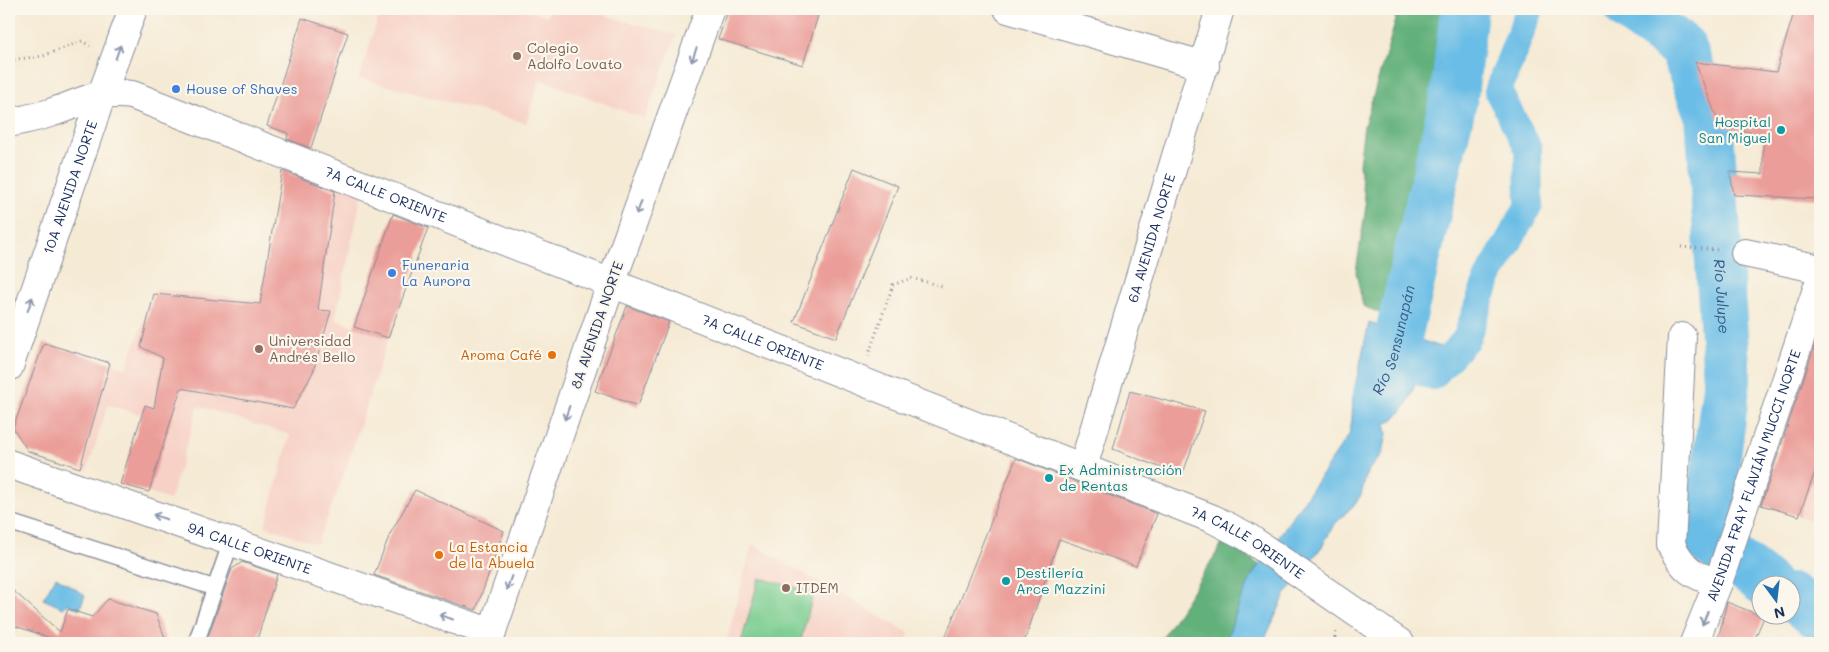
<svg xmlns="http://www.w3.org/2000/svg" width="1829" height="652" font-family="Mali,sans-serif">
	<rect width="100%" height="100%" fill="#fbf7ec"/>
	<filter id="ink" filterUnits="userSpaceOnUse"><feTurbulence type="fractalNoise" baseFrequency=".02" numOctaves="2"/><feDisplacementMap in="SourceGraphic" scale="10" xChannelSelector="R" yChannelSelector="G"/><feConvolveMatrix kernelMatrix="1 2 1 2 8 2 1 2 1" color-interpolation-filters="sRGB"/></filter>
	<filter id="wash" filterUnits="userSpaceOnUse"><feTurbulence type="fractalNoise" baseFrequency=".0096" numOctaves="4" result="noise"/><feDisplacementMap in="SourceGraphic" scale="20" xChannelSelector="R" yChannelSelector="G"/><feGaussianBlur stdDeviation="1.12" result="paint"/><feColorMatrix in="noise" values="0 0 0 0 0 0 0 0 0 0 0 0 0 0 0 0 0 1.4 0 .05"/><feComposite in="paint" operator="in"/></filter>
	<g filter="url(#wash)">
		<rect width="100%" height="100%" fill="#f5ead4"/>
		<g fill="#f7d1c6">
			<path d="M381 9H525L547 16 550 9H581L676 35 645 119 540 79 526 123 359 78Z"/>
			<path d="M283 167 362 193 335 320 388 338 346 469 317 544 265 526 290 435 198 406 170 500 120 484 142 415 108 405 87 471 28 451 13 428 44 343 126 368 156 289 260 300Z"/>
			<path d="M1820 325V522L1759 505Z"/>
			<path d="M752 544 909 633 906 643H726Z"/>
		</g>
		<g fill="#79cc8f" stroke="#4a7e76">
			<path d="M1750 558 1820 595V643H1813L1816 641 1776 615 1792 614V584H1762L1761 603 1739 582Z"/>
			<path d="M759 578 814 592 800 643H741Z"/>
		</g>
		<g fill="#62b07a" stroke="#3e706c">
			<path d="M1392 9H1439L1447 30 1441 92 1401 299 1380 313 1363 306 1356 272 1366 206 1359 164 1364 126 1396 20Z"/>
			<path d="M1226 538 1259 565 1240 602 1225 643H1159Z"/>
		</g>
		<g fill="#6abde6" stroke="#4276a2">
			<path d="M1369 323 1447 349C1438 361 1426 370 1417 381 1414 385 1413 391 1411 395 1407 406 1396 420 1385 424L1387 433 1383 453 1367 472 1361 495 1353 506 1333 526 1323 545 1285 595 1263 643H1225L1240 602 1253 574 1349 435 1352 420 1353 396Z"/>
			<path d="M56 577 85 595 80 609 68 604 63 608 43 599Z"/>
		</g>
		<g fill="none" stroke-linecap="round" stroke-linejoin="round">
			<path stroke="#6abde6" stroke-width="28" d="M1392 363 1433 376 1466 339 1488 278 1529 205 1528 148 1498 91 1530 9"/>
			<g stroke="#6abde6" stroke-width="48">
				<path id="s1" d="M1629 9 1682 47 1709 116 1727 380 1706 539 1767 584"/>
				<path id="s2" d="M1377 393 1392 363 1454 97 1464 9"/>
				<path d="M1792 597 1820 617"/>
			</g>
		</g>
		<g id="blocks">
			<g fill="#eb9d99">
				<path d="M729 9H820L803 65 718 39Z"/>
				<path d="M1795 9H1820V199L1734 195 1730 172 1763 174V135L1720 126 1695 62 1776 72Z"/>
				<path d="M302 18 348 33 311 148 287 139 288 133 267 126Z"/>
				<path d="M854 168 898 186 836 338 794 322Z"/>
				<path d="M282 171 335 191 318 310 331 311 313 372 293 409 181 388 149 492 120 484 145 405 154 408 163 358 141 347 154 294 260 304Z"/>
				<path d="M393 214 428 228 388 338 354 327Z"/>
				<path d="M627 306 669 322 638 406 595 391Z"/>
				<path d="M1818 336H1820V458L1799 516 1761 505Z"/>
				<path d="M44 343 110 363 80 468 28 451 13 428Z"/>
				<path d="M1130 391 1205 411 1182 476 1113 449Z"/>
				<path d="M1016 458 1157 514 1136 566 1059 539 1024 643H943Z"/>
				<path d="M415 490 504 531 476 610 374 575 390 534Z"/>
				<path d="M242 562 277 574 256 643H206L232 569Z"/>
				<path d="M9 587 60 632 68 609 92 617 108 599 156 614 167 643H56L57 640 9 624Z"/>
				<path d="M1727 602 1764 617 1753 643H1717Z"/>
			</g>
		</g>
	</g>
	<g filter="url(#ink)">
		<use href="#blocks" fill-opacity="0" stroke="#888c99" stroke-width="1"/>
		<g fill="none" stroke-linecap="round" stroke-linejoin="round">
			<g stroke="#888c99" stroke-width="18">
				<g id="service">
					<path d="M9 522 215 588"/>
					<path d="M197 640 231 542"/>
				</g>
			</g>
			<g stroke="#888c99" stroke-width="30">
				<g id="minor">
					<path d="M1008 9 1205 66"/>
					<path d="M1745 253 1820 269"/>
					<path d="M611 284 710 9"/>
					<path d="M1682 337 1671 545C1684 570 1692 575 1718 583"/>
					<path id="s3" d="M9 464 492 633"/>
					<path id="s4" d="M1083 467 1220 9"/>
				</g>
			</g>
			<g stroke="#888c99" stroke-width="30">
				<g id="tertiary">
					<path id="s5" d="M9 367 102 94 133 9"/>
					<path d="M488 643 611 284"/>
				</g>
			</g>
			<g stroke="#888c99" stroke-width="30">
				<g id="secondary">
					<path id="s6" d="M9 123C23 120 37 117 50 113 82 103 97 90 132 95L1213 519 1246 536 1400 643"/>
					<path id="s7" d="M1694 643 1718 583 1820 280"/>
				</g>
			</g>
			<g stroke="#888c99" stroke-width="3" stroke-dasharray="1 4" stroke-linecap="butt">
				<path d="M9 60 43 56 82 41 90 46"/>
				<path d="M1681 247 1719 250"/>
				<path d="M868 356 893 285 911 278 942 286"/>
				<path d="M1334 643 1336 631"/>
			</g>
			<use href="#service" stroke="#fff" stroke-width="15"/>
			<use href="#minor" stroke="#fff" stroke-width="28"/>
			<use href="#tertiary" stroke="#fff" stroke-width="28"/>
			<use href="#secondary" stroke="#fff" stroke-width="28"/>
		</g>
		<defs><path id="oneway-shaft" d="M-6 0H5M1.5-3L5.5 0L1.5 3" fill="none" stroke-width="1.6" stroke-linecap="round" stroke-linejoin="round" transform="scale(1.25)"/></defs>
		<g stroke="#8d97ae">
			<use href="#oneway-shaft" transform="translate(118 52) rotate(-70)"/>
			<use href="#oneway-shaft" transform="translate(694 55) rotate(110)"/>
			<use href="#oneway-shaft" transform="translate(639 208) rotate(110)"/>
			<use href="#oneway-shaft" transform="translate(30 304) rotate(-71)"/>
			<use href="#oneway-shaft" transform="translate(567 413) rotate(109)"/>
			<use href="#oneway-shaft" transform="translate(160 517) rotate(-161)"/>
			<use href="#oneway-shaft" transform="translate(509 583) rotate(109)"/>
			<use href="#oneway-shaft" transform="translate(446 617) rotate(-161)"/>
			<use href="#oneway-shaft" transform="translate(1705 618) rotate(112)"/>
		</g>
	</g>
	<g fill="#8d6e63" stroke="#fbf7ec" stroke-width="2">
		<circle cx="517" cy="56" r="5"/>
		<circle cx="259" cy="349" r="5"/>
		<circle cx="786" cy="588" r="5"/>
	</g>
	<g fill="#3f7fe0" stroke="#fbf7ec" stroke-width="2">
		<circle cx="176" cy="89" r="5"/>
		<circle cx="392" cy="273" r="5"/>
	</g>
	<g fill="#0f9aa8" stroke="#fbf7ec" stroke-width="2">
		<circle cx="1781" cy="130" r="5"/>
		<circle cx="1049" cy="478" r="5"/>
		<circle cx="1006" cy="581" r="5"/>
	</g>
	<g fill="#e8710a" stroke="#fbf7ec" stroke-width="2">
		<circle cx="552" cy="355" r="5"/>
		<circle cx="439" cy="555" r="5"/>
	</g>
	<g text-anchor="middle" stroke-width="4.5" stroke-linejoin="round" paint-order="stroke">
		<g font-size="14" fill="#785e54" stroke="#fbf7ec" text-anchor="start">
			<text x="527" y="53">Colegio<tspan x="527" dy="16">Adolfo Lovato</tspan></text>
			<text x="269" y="346">Universidad<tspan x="269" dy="16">Andrés Bello</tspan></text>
			<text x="796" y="593">ITDEM</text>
		</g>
		<g font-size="14" fill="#366cbe" stroke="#fbf7ec" text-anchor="start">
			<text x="186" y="94">House of Shaves</text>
			<text x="402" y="270">Funeraria<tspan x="402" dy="16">La Aurora</tspan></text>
		</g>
		<g font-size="14" fill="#0d838f" stroke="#fbf7ec" text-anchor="start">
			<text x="1771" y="127" text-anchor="end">Hospital<tspan x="1771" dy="16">San Miguel</tspan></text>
			<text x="1059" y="475">Ex Administración<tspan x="1059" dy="16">de Rentas</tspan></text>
			<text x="1016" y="578">Destilería<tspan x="1016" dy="16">Arce Mazzini</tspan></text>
		</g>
		<g font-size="14" fill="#1b2f5e" stroke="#fbf7ec">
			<text dy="5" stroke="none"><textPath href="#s5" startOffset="190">10A AVENIDA NORTE</textPath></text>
			<text dy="5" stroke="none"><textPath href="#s6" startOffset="400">7A CALLE ORIENTE</textPath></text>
			<text dy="5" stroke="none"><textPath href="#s4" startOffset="239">6A AVENIDA NORTE</textPath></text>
			<text transform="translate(597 325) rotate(-71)" y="5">8A AVENIDA NORTE</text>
			<text dy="5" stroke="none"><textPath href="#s6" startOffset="805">7A CALLE ORIENTE</textPath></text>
			<text dy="5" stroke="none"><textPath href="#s7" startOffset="178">AVENIDA FRAY FLAVIÁN MUCCI NORTE</textPath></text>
			<text dy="5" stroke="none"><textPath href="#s6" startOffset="1330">7A CALLE ORIENTE</textPath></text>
			<text dy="5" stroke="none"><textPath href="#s3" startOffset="255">9A CALLE ORIENTE</textPath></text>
		</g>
		<g font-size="14" fill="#c56008" stroke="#fbf7ec" text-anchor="end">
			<text x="542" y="360">Aroma Café</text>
			<text x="449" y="552" text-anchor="start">La Estancia<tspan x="449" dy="16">de la Abuela</tspan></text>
		</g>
		<g font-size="15" font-style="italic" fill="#335a87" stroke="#fbf7ec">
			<text dy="5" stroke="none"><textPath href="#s1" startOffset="320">Río Julupe</textPath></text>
			<text dy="5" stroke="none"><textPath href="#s2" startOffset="56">Río Sensunapán</textPath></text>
		</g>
	</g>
	<rect width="1829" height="652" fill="none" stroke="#fbf7ec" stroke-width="30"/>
	<g transform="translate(1776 600) rotate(165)"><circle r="24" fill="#fbf7ec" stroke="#a1a7b3"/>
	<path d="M0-4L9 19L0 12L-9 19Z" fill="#1f6fb2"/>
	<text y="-8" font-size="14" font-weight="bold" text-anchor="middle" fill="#1b2f5e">N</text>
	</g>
</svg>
